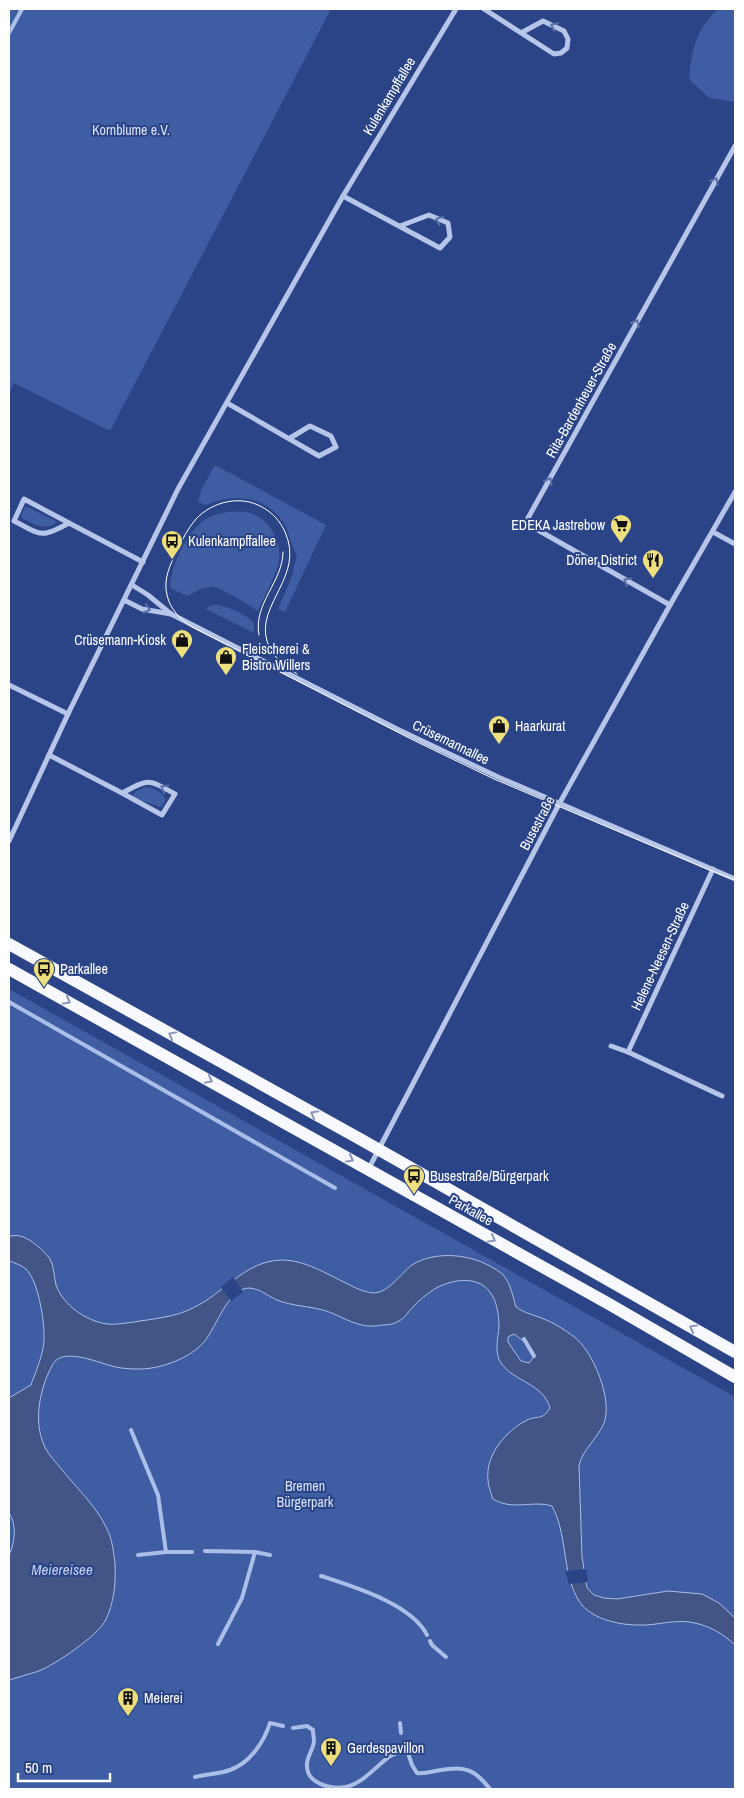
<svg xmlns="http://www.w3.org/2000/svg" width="744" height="1798" font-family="'Archivo Narrow',sans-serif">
	<rect width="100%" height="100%" fill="#2a4487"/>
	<g fill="#3f5da3">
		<path d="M9 9H331L110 431 14 383 9 393Z"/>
		<path d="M718 9H735V102L709 98 689 79C692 49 695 31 718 9Z"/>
		<path d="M215 465 326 525 285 612 278 609 292 576 297 555C290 545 290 532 283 522 265 495 233 493 206 505L198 502 201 490Z"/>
		<path d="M27 507 54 520 57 522C44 532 33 524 21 517L24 508Z"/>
		<path d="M227 512C233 512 241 511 247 512 267 517 282 539 279 560 277 574 264 597 258 611 249 605 222 588 213 587 204 586 195 592 187 596L170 588C171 566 187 529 208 518 214 515 221 513 227 512Z"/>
		<path d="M215 605C224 605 251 615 254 625 254 625 254 632 254 633L206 609 209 606Z"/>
		<path d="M146 787C156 788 174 798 160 807L135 798 133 795 135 792Z"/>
		<path d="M9 989 735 1397V1789H9Z"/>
	</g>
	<path fill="#425586" stroke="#abbee8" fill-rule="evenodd" d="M9 1236C12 1236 17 1235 20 1236 30 1238 44 1251 50 1259 54 1266 54 1277 56 1285 63 1305 86 1321 107 1324 115 1325 126 1323 134 1322 152 1319 176 1317 193 1308 223 1294 245 1261 281 1260 306 1260 326 1274 348 1284 355 1288 364 1292 373 1293 389 1293 400 1274 412 1265 436 1250 472 1254 495 1269 498 1271 502 1273 504 1276 511 1285 513 1297 516 1307 524 1313 534 1315 544 1319 554 1323 565 1330 573 1336 593 1350 613 1400 604 1423 598 1438 583 1449 579 1465L582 1557 587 1588 594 1595 604 1598 617 1599 668 1591 702 1594 719 1603 735 1618V1645C723 1634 712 1627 695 1623 679 1619 662 1624 646 1625 624 1626 592 1621 579 1601 561 1571 568 1535 552 1506 532 1500 513 1511 493 1499 491 1493 488 1486 488 1480 485 1455 506 1431 527 1420 538 1415 542 1421 550 1408 543 1383 514 1382 501 1363 494 1353 498 1338 499 1327 499 1316 497 1301 490 1292 477 1274 448 1280 433 1290 426 1295 418 1301 413 1307 409 1311 406 1316 402 1319 397 1323 390 1325 383 1325 376 1326 368 1327 362 1325 348 1322 337 1314 323 1310 308 1306 292 1306 277 1300 266 1295 261 1289 249 1288 228 1288 216 1328 204 1342 190 1358 163 1368 142 1369 134 1369 124 1369 116 1367 101 1364 63 1346 53 1364 40 1387 33 1421 44 1445 47 1453 54 1460 59 1466 75 1487 96 1505 107 1529 112 1538 114 1554 115 1564 116 1583 114 1604 105 1621 97 1636 56 1664 39 1671 29 1674 19 1677 9 1680V1555C15 1543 17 1524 9 1513V1398L31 1385C35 1373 41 1360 43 1348 47 1331 39 1281 26 1269 21 1265 15 1263 9 1261ZM514 1334 526 1343 533 1351V1358L529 1363 521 1361 508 1342V1337Z"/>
	<g fill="#2a4487">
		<path d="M233 1277 243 1292 231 1301 221 1287Z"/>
		<path d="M586 1569 588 1582 569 1584 565 1571Z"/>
	</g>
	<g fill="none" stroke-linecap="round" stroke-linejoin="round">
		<g stroke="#abbee8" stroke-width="4">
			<path d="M9 33 22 9"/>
			<path d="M9 1002 335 1188"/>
			<path d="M524 1339 534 1356"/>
			<path d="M131 1430 158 1495 166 1552"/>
			<path d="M205 1551 255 1552 270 1555"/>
			<path d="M138 1555 166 1552H192"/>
			<path d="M321 1576C352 1586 412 1604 427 1635"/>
			<path d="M430 1641 432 1645 446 1657"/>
			<path d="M218 1644 242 1598 255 1552"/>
			<path d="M400 1723 401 1733"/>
			<path d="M293 1728 307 1726 313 1730C313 1734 314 1738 314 1742 312 1753 304 1760 308 1772 310 1779 319 1784 326 1786 368 1798 382 1744 408 1753L412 1765 417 1773C426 1774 433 1771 441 1770 466 1765 476 1771 490 1789"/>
			<path d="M195 1777C206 1774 219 1774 230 1770 250 1763 264 1742 270 1723L283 1726"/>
		</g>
		<g stroke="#b6c5e8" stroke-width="5">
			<path d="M484 9 554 54 561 53 567 48 568 39 564 31 543 21 521 33"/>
			<path d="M343 196 440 248 450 237 448 223 429 215 400 226"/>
			<path d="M227 403 319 456 336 447 331 436 310 426 290 438"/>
			<path d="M24 499 69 523C40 539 42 535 14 521Z"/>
			<path d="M69 523 143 562"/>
			<path d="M713 532 735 544"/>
			<path d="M132 585 148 595 171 614 397 729 498 777 735 879"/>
			<path d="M124 600 142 609 171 614"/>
			<path d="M670 605 529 525 528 518 735 146"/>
			<path d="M9 685 68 714"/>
			<path d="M49 755 122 793 162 815 175 794C147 779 151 778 122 793"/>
			<path d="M9 841 68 714 178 489 343 196 456 9"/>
			<path d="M713 869 628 1052 722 1096"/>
			<path d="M611 1046 628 1052"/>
			<path d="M369 1168 558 806 670 605 735 492"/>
		</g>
		<g stroke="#f8f9fe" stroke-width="12">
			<path d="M9 944 360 1139 735 1352"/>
			<path d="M9 969 609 1304 735 1377"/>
		</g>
		<g stroke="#fff" stroke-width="1">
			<path d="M259 635C253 603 283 582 283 552"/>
			<path d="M297 674C284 665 271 656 267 641 256 604 305 576 285 532 280 521 273 513 262 507 241 495 213 501 196 519 188 528 182 540 177 551 170 564 163 580 167 595 170 609 180 619 192 627L413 740 494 779 707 869 735 880"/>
		</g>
	</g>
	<defs><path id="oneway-chevron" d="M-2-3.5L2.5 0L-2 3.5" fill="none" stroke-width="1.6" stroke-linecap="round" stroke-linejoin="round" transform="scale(1.25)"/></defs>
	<g stroke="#5b71a9">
		<use href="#oneway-chevron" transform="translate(554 26) rotate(-154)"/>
		<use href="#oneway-chevron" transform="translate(715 181) rotate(-61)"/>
		<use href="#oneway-chevron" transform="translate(439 220) rotate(-156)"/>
		<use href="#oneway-chevron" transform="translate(636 323) rotate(-61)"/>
		<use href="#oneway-chevron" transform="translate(549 481) rotate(-61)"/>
		<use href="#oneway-chevron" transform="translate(627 581) rotate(-150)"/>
		<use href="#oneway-chevron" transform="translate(147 609) rotate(14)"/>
		<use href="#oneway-chevron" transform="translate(164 788) rotate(-150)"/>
	</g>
	<g stroke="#8795bd">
		<use href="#oneway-chevron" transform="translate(67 1001) rotate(29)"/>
		<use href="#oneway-chevron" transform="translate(172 1035) rotate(-151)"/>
		<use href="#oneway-chevron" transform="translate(209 1080) rotate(29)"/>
		<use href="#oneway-chevron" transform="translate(314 1114) rotate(-151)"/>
		<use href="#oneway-chevron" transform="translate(350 1159) rotate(29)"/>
		<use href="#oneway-chevron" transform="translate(492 1239) rotate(29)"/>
		<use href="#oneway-chevron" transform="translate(693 1328) rotate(-151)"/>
	</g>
	<defs>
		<g id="supermarket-pin" transform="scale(1.125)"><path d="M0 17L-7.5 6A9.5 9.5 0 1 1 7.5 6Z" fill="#eedf7e" stroke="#2a4487"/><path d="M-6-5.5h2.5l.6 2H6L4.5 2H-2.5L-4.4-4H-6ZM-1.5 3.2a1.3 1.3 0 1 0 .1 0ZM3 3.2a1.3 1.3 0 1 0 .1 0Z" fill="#111"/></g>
		<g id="bus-pin" transform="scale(1.125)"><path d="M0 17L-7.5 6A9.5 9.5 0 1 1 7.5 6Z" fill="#eedf7e" stroke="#2a4487"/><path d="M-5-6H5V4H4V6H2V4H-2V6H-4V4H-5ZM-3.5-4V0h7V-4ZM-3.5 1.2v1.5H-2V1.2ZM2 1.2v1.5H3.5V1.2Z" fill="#111"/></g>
		<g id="restaurant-pin" transform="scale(1.125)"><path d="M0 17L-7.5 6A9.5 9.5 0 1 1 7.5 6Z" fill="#eedf7e" stroke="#2a4487"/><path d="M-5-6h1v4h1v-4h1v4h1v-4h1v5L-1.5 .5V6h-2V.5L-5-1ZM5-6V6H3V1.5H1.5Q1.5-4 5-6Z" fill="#111"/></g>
		<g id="shop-pin" transform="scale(1.125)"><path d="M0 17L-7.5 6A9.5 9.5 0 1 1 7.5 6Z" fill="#eedf7e" stroke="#2a4487"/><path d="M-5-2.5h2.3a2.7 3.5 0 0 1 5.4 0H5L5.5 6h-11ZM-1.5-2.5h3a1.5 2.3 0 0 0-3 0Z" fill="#111"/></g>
		<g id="building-pin" transform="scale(1.125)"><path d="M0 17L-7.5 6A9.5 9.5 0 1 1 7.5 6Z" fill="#eedf7e" stroke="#2a4487"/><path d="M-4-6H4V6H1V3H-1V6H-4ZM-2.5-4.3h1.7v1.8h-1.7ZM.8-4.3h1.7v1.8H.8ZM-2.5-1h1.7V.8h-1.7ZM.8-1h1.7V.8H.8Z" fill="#111"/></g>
	</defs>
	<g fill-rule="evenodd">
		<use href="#supermarket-pin" x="621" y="525"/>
		<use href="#bus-pin" x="172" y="541"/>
		<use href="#restaurant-pin" x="653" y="560"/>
		<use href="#shop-pin" x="182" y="640"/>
		<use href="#shop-pin" x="226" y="657"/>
		<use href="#shop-pin" x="499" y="726"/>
		<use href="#bus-pin" x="44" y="969"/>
		<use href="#bus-pin" x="414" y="1176"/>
		<use href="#building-pin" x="128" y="1698"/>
		<use href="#building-pin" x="331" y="1748"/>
	</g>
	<g text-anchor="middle" stroke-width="4" stroke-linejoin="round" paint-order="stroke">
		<g font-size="14" fill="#fff" stroke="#2a4487">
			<text transform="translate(389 96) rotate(-59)" y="5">Kulenkampffallee</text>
			<text transform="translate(581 400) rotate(-61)" y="5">Rita-Bardenheuer-Straße</text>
			<text transform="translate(451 742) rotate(26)" y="5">Crüsemannallee</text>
			<text transform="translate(537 823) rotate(-62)" y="5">Busestraße</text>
			<text transform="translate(660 956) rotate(-65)" y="5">Helene-Neesen-Straße</text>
			<text transform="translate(471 1210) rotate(29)" y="5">Parkallee</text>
		</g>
		<g font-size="14" fill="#d9e2f6" stroke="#2a4487">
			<text x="131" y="135">Kornblume e.V.</text>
			<text x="305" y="1491">Bremen<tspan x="305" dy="16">Bürgerpark</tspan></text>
		</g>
		<g font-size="14" fill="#fff" stroke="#2a4487" text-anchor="start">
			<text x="605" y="530" text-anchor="end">EDEKA Jastrebow</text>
			<text x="188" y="546">Kulenkampffallee</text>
			<text x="637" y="565" text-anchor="end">Döner District</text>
			<text x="166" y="645" text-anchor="end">Crüsemann-Kiosk</text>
			<text x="242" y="654">Fleischerei &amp;<tspan x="242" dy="16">Bistro Willers</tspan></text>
			<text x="515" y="731">Haarkurat</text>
			<text x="60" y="974">Parkallee</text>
			<text x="430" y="1181">Busestraße/Bürgerpark</text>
			<text x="144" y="1703">Meierei</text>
			<text x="347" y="1753">Gerdespavillon</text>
		</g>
		<g font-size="15" font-style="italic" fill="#c2d0ef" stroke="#2a4487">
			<text x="62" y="1575">Meiereisee</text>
		</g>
	</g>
	<rect width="744" height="1798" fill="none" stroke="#ffffff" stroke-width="20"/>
	<path d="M18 1773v8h92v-8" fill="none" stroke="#ffffff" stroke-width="2.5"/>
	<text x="25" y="1773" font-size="15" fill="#ffffff" stroke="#2a4487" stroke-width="4" paint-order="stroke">50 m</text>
</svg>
